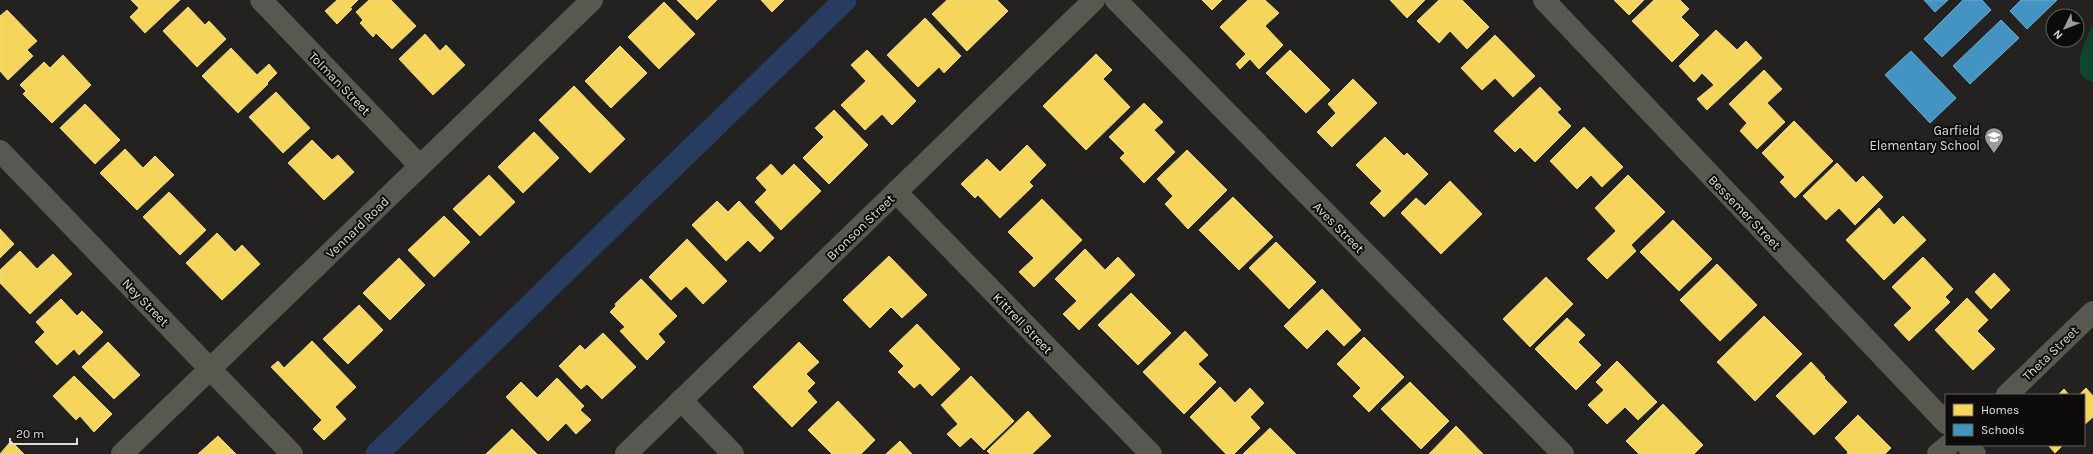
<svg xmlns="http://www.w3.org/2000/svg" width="2093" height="454" font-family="Karla,sans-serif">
	<rect width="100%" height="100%" fill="#242220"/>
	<path fill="#0e452e" d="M2092 26H2093V82C2067 76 2086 40 2092 26Z"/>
	<g fill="#f6d55c" stroke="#efd882">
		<path d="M131 0H180L145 33 130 17 139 8Z"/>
		<path d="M337 0H358L350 8 352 9 337 24 325 11Z"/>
		<path d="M369 0H391L416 26 392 49 376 33 373 37 360 23 363 20 356 12Z"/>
		<path d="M677 0H717L697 20Z"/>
		<path d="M761 0H784L772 12Z"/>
		<path d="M947 0H997L1008 11 967 51 932 14Z"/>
		<path d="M1202 0H1222L1212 10Z"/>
		<path d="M1248 0H1265L1279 13 1265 26 1283 45 1259 69 1250 59 1240 69 1236 64 1246 54 1220 27Z"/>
		<path d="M1390 0H1425L1407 18Z"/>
		<path d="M1439 0H1462L1489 27 1467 49 1450 31 1439 43 1417 21Z"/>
		<path d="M1614 0H1644L1629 15Z"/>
		<path d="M1654 0H1680L1689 9 1681 17 1699 35 1672 62 1632 21Z"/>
		<path d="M664 2 695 34 659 69 628 37Z"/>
		<path d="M188 7 205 25 209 21 226 39 197 67 163 31Z"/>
		<path d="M7 10 37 41 27 50 33 56 8 80 0 71V16Z"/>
		<path d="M925 18 961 56 944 73 939 67 918 87 887 55Z"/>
		<path d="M1716 30 1737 50 1746 41 1762 58 1707 110 1697 99 1714 85 1702 73 1694 82 1679 66Z"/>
		<path d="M425 34 440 51 446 45 465 65 433 95 399 59Z"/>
		<path d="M1495 35 1535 76 1513 97 1495 78 1482 90 1461 68Z"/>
		<path d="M620 46 647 73 611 108 585 81Z"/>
		<path d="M231 48 257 75 269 64 277 73 267 83 268 84 238 113 202 76Z"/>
		<path d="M867 50 916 101 892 125 882 114 865 130 841 105 866 81 851 65Z"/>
		<path d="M1290 50 1330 90 1306 113 1266 73Z"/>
		<path d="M1096 54 1112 70 1103 79 1130 107 1086 150 1043 106Z"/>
		<path d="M63 55 91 85 52 123 23 94 26 91 20 85 44 62 50 68Z"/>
		<path d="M1764 70 1782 89 1767 103 1785 122 1757 149 1740 131 1747 123 1729 104Z"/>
		<path d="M1353 79 1377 103 1332 147 1317 132 1336 113 1328 104Z"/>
		<path d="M574 86 625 139 590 173 539 120Z"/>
		<path d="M1540 87 1561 109 1557 112 1571 126 1535 162 1520 147 1515 152 1494 131Z"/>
		<path d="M276 92 310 128 283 153 249 117Z"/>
		<path d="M1144 103 1163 122 1154 130 1175 152 1144 183 1120 158 1125 153 1109 137Z"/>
		<path d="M85 104 120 140 95 164 60 128Z"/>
		<path d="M834 110 868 145 829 184 803 158 824 137 815 128Z"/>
		<path d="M1794 121 1833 161 1795 198 1780 182 1785 177 1762 153Z"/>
		<path d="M1584 127 1623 167 1602 187 1591 175 1577 189 1550 161Z"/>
		<path d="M534 132 559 158 523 193 498 167Z"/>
		<path d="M1385 137 1404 156 1407 153 1428 174 1384 217 1370 203 1382 191 1356 165Z"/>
		<path d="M312 140 332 160 338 155 354 172 324 200 288 163Z"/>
		<path d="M1027 145 1046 165 1029 182 1033 186 1000 218 978 195 975 198 961 184 987 159 1000 172Z"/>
		<path d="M125 149 143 168 155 156 174 175 137 210 100 173Z"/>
		<path d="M1187 150 1227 190 1188 229 1165 204 1173 196 1157 179Z"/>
		<path d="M1837 163 1856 183 1863 176 1883 197 1855 225 1839 208 1826 220 1803 196Z"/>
		<path d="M771 164 782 176 794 164 821 191 781 230 755 202 767 190 756 178Z"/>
		<path d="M489 175 515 202 480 236 453 209Z"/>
		<path d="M1628 175 1665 212 1631 245 1636 251 1607 279 1587 259 1616 231 1595 208Z"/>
		<path d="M1450 181 1482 214 1441 254 1401 213 1416 198 1425 206Z"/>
		<path d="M169 192 206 230 180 255 143 217Z"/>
		<path d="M1233 197 1273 237 1239 270 1199 230Z"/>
		<path d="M1042 199 1082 240 1034 287 1019 272 1034 258 1008 232Z"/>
		<path d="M717 201 728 212 739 201 774 238 760 252 748 240 726 261 692 225Z"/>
		<path d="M1879 208 1894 225 1903 216 1926 240 1884 280 1846 240Z"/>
		<path d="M444 216 470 242 434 277 408 250Z"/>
		<path d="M1673 220 1712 259 1679 291 1640 252Z"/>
		<path d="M0 229 14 244 0 258Z"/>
		<path d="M217 233 235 252 242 245 260 264 222 300 186 263Z"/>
		<path d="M687 239 727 281 703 304 686 286 671 300 649 277Z"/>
		<path d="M1276 242 1316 282 1289 309 1249 268Z"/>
		<path d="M1085 249 1105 270 1118 257 1135 275 1079 330 1063 314 1077 301 1055 279Z"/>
		<path d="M20 251 37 269 53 254 72 274 30 314 0 283V270Z"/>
		<path d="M889 256 927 295 902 318 891 307 870 328 843 300Z"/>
		<path d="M1923 257 1953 289 1945 297 1950 302 1909 341 1894 325 1912 308 1892 287Z"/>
		<path d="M399 258 425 285 390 320 363 293Z"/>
		<path d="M1717 264 1757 305 1720 341 1680 300Z"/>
		<path d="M1994 273 2010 290 1991 309 1975 292Z"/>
		<path d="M1546 277 1573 304 1530 347 1503 319Z"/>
		<path d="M641 279 677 316 658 334 665 342 647 360 620 331 625 327 610 312 616 306 615 304Z"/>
		<path d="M1322 289 1361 330 1344 346 1327 329 1307 349 1284 326Z"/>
		<path d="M1131 293 1171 333 1138 365 1098 325Z"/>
		<path d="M1967 298 1988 320 1977 331 1995 349 1973 370 1935 330Z"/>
		<path d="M61 299 77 316 82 311 103 332 79 355 74 349 57 365 35 342 45 332 36 322Z"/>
		<path d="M359 305 383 330 348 364 323 339Z"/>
		<path d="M1764 316 1802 354 1755 401 1717 362Z"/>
		<path d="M1567 318 1585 335 1578 342 1601 365 1576 390 1535 349Z"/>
		<path d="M917 324 960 369 932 396 920 383 914 388 898 372 904 366 889 351Z"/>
		<path d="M1185 331 1208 355 1198 364 1216 382 1184 414 1143 372Z"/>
		<path d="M603 333 636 367 602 399 587 384 581 389 559 366 580 345 585 350Z"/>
		<path d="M1364 337 1404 377 1369 412 1353 396 1361 388 1337 364Z"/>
		<path d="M312 341 356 387 335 407 346 419 324 440 313 429 322 420 271 367 278 361 284 368Z"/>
		<path d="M108 342 140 375 114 399 82 367Z"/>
		<path d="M799 342 819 362 806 374 815 383 807 391 817 402 792 427 753 387Z"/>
		<path d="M1617 361 1657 402 1638 420 1625 407 1607 424 1588 405 1604 390 1596 382Z"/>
		<path d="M1811 362 1825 377 1824 378 1847 402 1814 435 1776 396Z"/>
		<path d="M74 376 112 414 94 432 80 416 76 420 53 396Z"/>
		<path d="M971 376 1014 421 984 450 971 437 960 447 947 434 958 424 941 405Z"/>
		<path d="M557 378 584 406 580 410 591 420 576 434 566 423 548 441 506 397 521 382 537 398Z"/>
		<path d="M1410 382 1449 421 1421 449 1381 409Z"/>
		<path d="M1220 387 1235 403 1250 388 1264 403 1250 417 1260 428 1234 454H1226L1190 417Z"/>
		<path d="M2086 388 2093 396V417L2084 425V395H2079Z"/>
		<path d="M2064 389 2069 395H2058Z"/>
		<path d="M838 401 875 440 861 454H832L808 430Z"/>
		<path d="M1663 404 1703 445 1694 454H1639L1626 441Z"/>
		<path d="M1028 411 1051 436 1032 454H990L987 451Z"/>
		<path d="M1858 415 1891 448 1885 454H1847L1848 452 1835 438Z"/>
		<path d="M1456 426 1483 454H1429Z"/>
		<path d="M1270 428 1296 454H1243Z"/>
		<path d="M512 429 537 454H486Z"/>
		<path d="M218 436 236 454H198Z"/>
		<path d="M11 441 24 454H0Z"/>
		<path d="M900 441 912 454H886Z"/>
		<path d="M2048 445H2063L2055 453Z"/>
	</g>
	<g fill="#4393c3" stroke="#72aaca">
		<path d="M1924 0H1948L1935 12Z"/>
		<path d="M1963 0H1982L1991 10 1942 57 1924 39Z"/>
		<path d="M2021 0H2057L2027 29 2010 11Z"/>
		<path d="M2001 20 2019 38 1970 84 1953 66Z"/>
		<path d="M1911 51 1956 98 1930 123 1885 75Z"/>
	</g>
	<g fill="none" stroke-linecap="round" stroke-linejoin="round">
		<path stroke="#283b60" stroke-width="23" d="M377 454 845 0"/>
		<g stroke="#575850" stroke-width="22">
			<path d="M261 0 420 166"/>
			<path d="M1116 0 1563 454"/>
			<path d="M1544 0 1946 423"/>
			<path d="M0 151 292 454"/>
			<path d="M896 192 1151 454"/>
			<path d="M2007 395 2093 312"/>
			<path d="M681 400 733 454"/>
			<path d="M1967 445 1975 454"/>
			<path d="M122 454 592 0"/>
			<path d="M626 454 1094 0"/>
			<path d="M1938 454 1949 445"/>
		</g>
	</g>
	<defs>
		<g id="school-pin" transform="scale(1)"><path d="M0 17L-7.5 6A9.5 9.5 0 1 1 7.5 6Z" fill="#9e9c9a" stroke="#0d0c0b"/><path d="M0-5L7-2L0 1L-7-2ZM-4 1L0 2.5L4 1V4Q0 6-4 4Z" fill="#fff"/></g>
	</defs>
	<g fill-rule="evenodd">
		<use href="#school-pin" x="1994" y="137"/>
	</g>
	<g text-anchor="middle" stroke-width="4" stroke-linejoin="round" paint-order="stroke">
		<g font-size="13" fill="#e0dedc" stroke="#0d0c0b">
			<text transform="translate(340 83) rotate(46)" y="5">Tolman Street</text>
			<text transform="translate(1745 212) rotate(46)" y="5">Bessemer Street</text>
			<text transform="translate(357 227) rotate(-44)" y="5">Vennard Road</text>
			<text transform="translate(860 227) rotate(-44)" y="5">Bronson Street</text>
			<text transform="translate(1339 227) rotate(45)" y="5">Aves Street</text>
			<text transform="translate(146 302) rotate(46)" y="5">Ney Street</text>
			<text transform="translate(1023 323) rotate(46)" y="5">Kittrell Street</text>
			<text transform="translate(2050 353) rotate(-44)" y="5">Theta Street</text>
		</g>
		<g font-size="13" fill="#e0dedc" stroke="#0d0c0b" text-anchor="end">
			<text x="1980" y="135">Garfield<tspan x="1980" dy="15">Elementary School</tspan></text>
		</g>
	</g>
	<rect x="1945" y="394" width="140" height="52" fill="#0d0c0b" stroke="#61605f"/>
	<rect x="1953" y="404" width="20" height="12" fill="#f6d55c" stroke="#61605f"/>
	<text x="1981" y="414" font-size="12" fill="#e0dedc">Homes</text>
	<rect x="1953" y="424" width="20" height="12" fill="#4393c3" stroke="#61605f"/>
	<text x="1981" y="434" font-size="12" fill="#e0dedc">Schools</text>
	<g transform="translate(2065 28) rotate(227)"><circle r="19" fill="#0d0c0b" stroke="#61605f"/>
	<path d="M0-3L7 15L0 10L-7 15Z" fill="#9e9c9a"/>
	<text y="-6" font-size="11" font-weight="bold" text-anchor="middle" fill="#e0dedc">N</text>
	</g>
	<path d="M10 438v6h67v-6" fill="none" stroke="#e0dedc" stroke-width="2"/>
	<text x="16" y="438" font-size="12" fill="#e0dedc" stroke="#0d0c0b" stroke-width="3" paint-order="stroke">20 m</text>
</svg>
